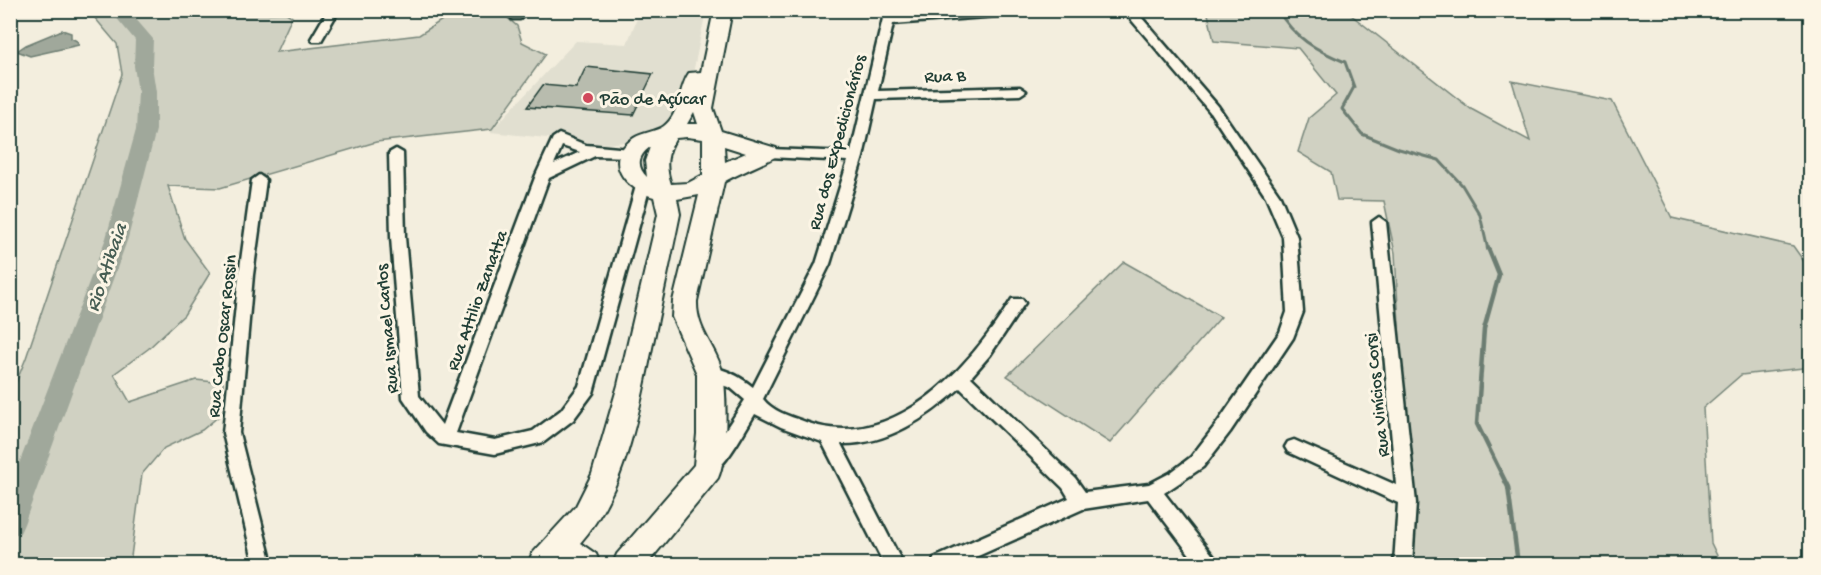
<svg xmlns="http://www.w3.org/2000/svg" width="1821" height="575" font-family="'Gochi Hand',sans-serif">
	<rect width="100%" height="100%" fill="#f3eede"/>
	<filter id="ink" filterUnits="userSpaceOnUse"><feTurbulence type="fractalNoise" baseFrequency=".0167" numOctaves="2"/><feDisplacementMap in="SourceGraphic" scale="12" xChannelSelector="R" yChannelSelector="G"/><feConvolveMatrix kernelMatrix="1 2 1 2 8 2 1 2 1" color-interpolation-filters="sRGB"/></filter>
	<g filter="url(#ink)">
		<path fill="#e1dfd0" d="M640 11H706L693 73 673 122 634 141 605 144 490 132 576 41 627 44Z"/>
		<g fill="#d0d1c2" stroke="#78877b" stroke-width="1.5">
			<path d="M259 10 260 13 285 12 292 17 276 52 419 35 456 11H499L517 26 522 42 546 54 492 129 376 142 220 188 168 186 185 239 210 273 184 315 148 349 114 374 130 402 196 380 223 383 224 412 202 430 164 448 142 474 130 564H11V395L26 358 122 74 117 44 89 11Z"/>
			<path d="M1205 11H1346L1471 109 1530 141 1512 81 1612 101 1672 218 1793 246 1810 270V362L1803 368 1741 375 1703 408 1711 543 1721 564H1411L1417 510 1401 361 1395 253 1384 201 1337 200 1331 172 1298 152 1309 118 1336 95 1298 48 1214 41 1208 14Z"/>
			<path d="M1124 262 1221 317 1110 443 1007 376Z"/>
		</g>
		<path fill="#a0a89b" stroke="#6c7d72" stroke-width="1.5" d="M62 30 71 33V38L77 41 79 45 30 56 17 51 26 45Z"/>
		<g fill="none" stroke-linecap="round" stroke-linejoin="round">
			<path stroke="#6c7d72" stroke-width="3" d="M1278 10C1294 38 1316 50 1345 62L1354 87 1342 109 1362 134 1399 149 1439 160 1462 185 1480 215 1488 250"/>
			<path stroke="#6c7d72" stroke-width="4.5" d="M1488 248 1499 275 1484 329 1477 424 1508 487 1518 564"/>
			<path fill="#a0a89b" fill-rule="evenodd" d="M110 10H128L153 39 152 66 156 92V130L128 238 24 524 20 533 10 536V487L106 238 136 130 138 92 134 66 135 40Z"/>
		</g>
		<path fill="#b8bcae" stroke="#1f3d34" stroke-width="1.5" d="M586 67 653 74 633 115 527 107 543 85 576 88Z"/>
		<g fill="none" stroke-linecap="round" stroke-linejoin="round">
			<g stroke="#1f3d34" stroke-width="5">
				<g id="minor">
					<path d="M328 10H339L321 41H313L311 39Z"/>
					<path d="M509 10H521L522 17 520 19H512Z"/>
					<path d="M885 10H896L895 17 985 10H1042L1037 13 893 24 878 91 1020 87 1026 91 1020 95 876 99 863 157 830 264 763 399C772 411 789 416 803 421 892 456 969 368 1012 299H1022L1025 303 1022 307 990 355 971 377 1075 478 1085 492 1149 484 1170 473 1191 457 1218 422 1280 332 1287 312 1283 237 1266 197 1210 112 1123 10H1135L1218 106 1280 196 1297 237 1303 312 1293 338 1230 432 1203 467 1164 493 1215 558 1217 564H1197L1148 499 1083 509 960 564H932L934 558 1069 498 1063 488 960 388C927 418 887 445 841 444L903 564H884L822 442 781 427 755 414C748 425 726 466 715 470 711 472 710 471 706 469L703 464 745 400 731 388 704 379 702 374 704 369C719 364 741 377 753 387L816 264 848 161 769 157 762 153 769 149 851 152Z"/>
					<path d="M559 134 586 145 630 149 637 153 630 157 595 156 549 178 456 433 495 440 533 431 561 410 579 386 636 186 643 181 650 186 593 393 573 420 544 442 495 454 439 444 426 432 403 398 391 237 389 153 396 149 403 153 405 237 419 396 442 425 536 175 553 138ZM562 146 580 152 554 164Z"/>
					<path d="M259 175 266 180 253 275 239 433 272 564H254L223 433 239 275 252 180Z"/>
					<path d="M1379 217 1386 222 1416 503 1412 564H1394L1398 503 1288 452 1285 447 1288 442 1294 440 1396 485 1372 222Z"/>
				</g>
			</g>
			<g stroke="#1f3d34" stroke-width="4">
				<path id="primary" d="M714 10H732L713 108 721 131 776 148 780 153C776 159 736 174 724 182L697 301C696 332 718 348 723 375 727 396 727 459 718 478L647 564H613L617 554 694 465 697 434V374L672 317 673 301 699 195 677 199 680 214C671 259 661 303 652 348 638 415 626 490 580 543L596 554 600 564H528L532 554 576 506 592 474 618 385 658 214 654 197C625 189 601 160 634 138 643 132 656 132 664 126 681 113 678 89 689 73L701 72ZM694 112 698 124H687ZM687 137 703 139V175L688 183 671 184C665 167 666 154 676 138ZM724 146 746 153 725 162ZM650 147 645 161 647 177C636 166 638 156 650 147Z"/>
			</g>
			<use href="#minor" fill="#fcf5e5" fill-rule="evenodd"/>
			<use href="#primary" fill="#fcf5e5" fill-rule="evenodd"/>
		</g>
	</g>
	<circle fill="#d1495b" stroke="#fcf5e5" stroke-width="2" cx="588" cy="98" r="6"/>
	<g text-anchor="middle" stroke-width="6" stroke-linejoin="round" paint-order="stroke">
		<g font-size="18" fill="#1f3d34" stroke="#fcf5e5">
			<text transform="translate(945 75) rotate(-2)" y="6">Rua B</text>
			<text transform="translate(836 142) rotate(-75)" y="6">Rua dos Expedicionários</text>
			<text transform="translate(476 300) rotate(-70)" y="6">Rua Attilio Zanatta</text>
			<text transform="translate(386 329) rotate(-95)" y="6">Rua Ismael Carlos</text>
			<text transform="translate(221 336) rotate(-84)" y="6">Rua Cabo Oscar Rossin</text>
			<text transform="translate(1376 395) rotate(-96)" y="6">Rua Vinícios Corsi</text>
		</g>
		<g font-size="18" fill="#1f3d34" stroke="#fcf5e5" text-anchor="start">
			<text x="600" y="104">Pão de Açúcar</text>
		</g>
		<g font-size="20" font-style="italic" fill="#465d53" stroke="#fcf5e5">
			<text transform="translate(105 267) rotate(-71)" y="7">Rio Atibaia</text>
		</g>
	</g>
	<rect width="1821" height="575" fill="none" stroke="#fcf5e5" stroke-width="36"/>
	<rect x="18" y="18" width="1785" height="539" fill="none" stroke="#1f3d34" stroke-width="2" filter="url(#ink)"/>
</svg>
